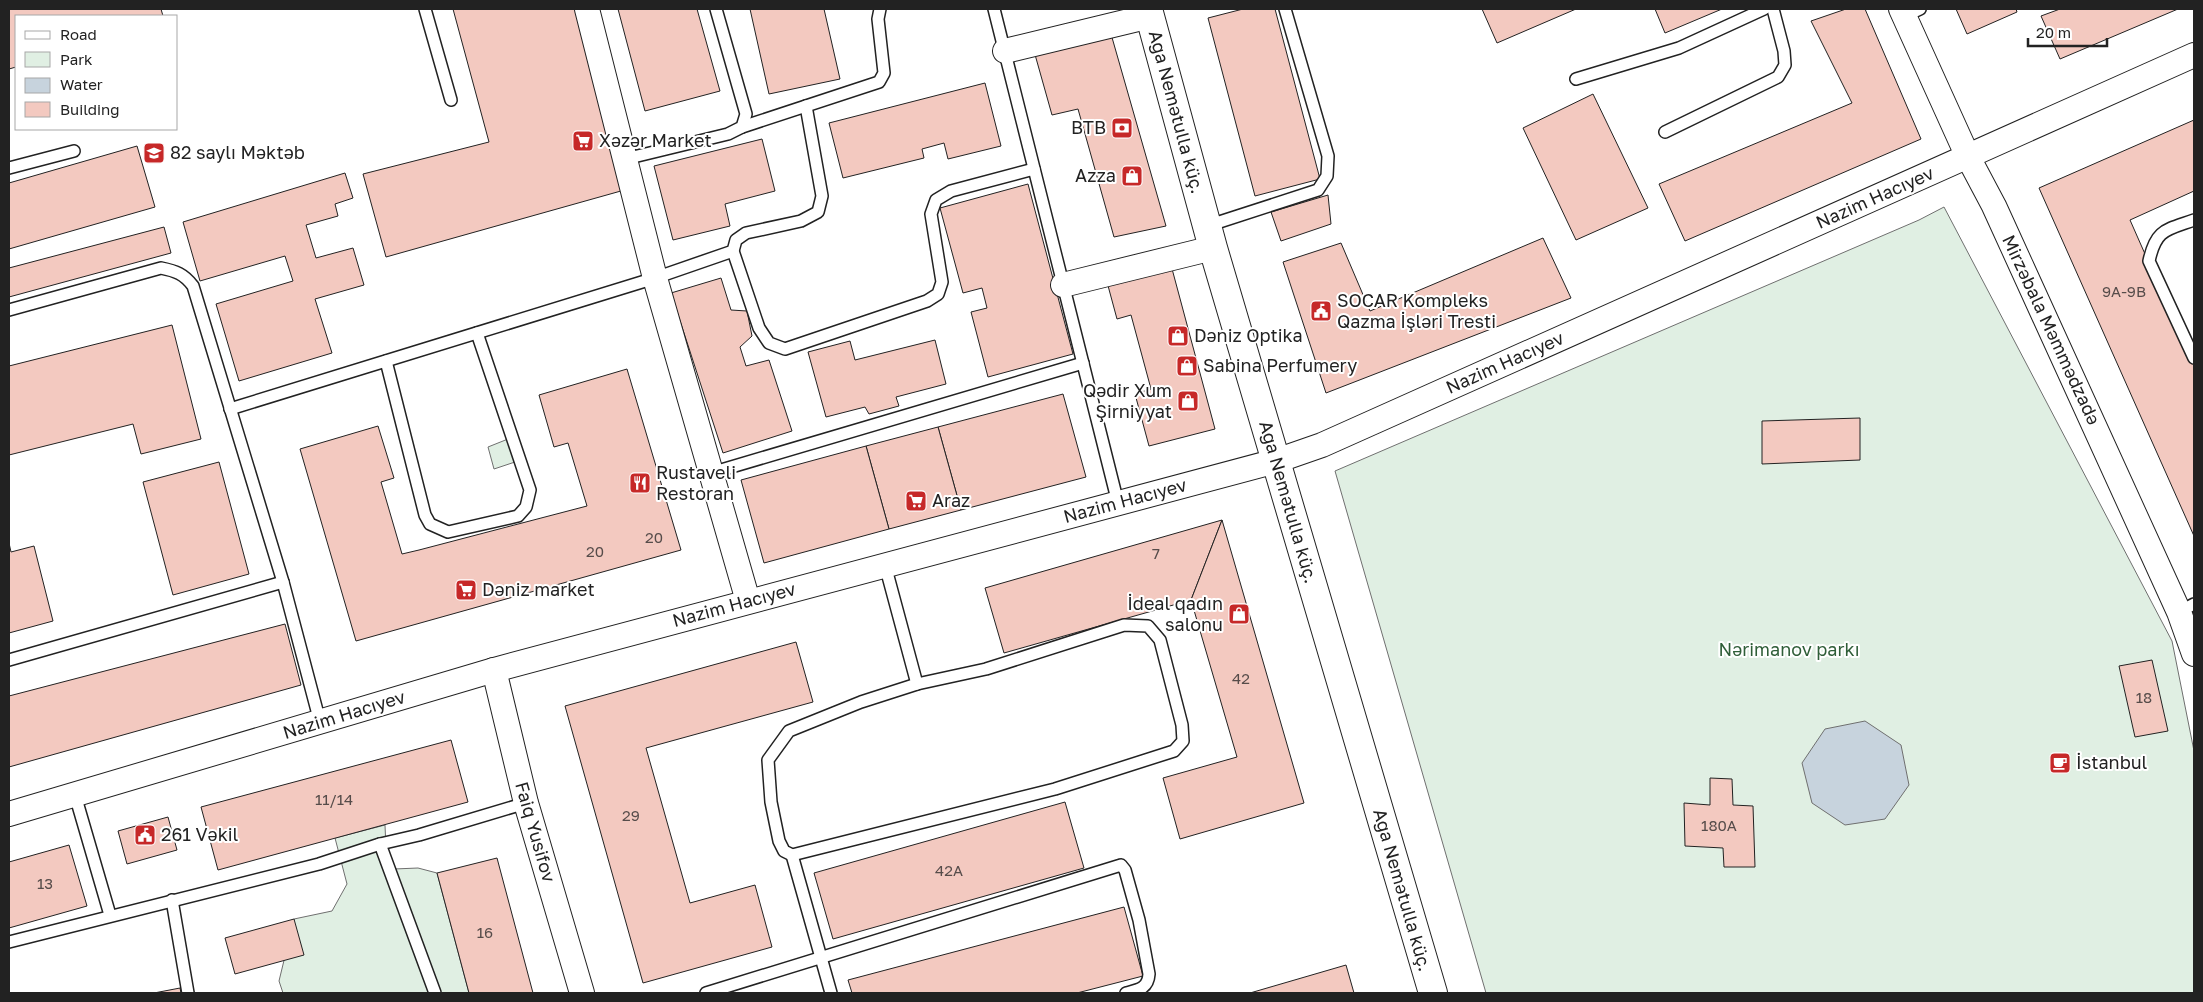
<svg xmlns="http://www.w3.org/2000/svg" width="2203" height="1002" font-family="'Golos Text',sans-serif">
	<rect width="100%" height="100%" fill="#fff"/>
	<g fill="#e0efe3" stroke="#6f6f6f">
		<path d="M1944 207 2172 641 2194 751V993H1486L1335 471 1919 220Z"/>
		<path d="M508 439 515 462 494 469 488 447Z"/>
		<path d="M385 825 386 849 379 854 381 865 394 869 418 868 437 873 469 993H283L279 981 294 919 332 911 347 884 335 838Z"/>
	</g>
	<path fill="#c7d3dd" stroke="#6f6f6f" d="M1865 721 1901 745 1909 785 1885 819 1845 825 1812 803 1802 763 1825 729Z"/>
	<g fill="#f3c9c0" stroke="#222">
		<path d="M9 9H161L163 16H16V67L9 69Z"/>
		<path d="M453 9H580L628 189 386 257 363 174 489 142Z"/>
		<path d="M618 9H697L720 91 645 111Z"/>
		<path d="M750 9H824L840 79 769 94Z"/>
		<path d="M1243 9H1275L1320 179 1255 196 1208 18Z"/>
		<path d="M1482 9H1576L1497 43Z"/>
		<path d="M1655 9H1722L1665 33Z"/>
		<path d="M1846 9H1865L1921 139 1685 241 1659 184 1852 103 1811 21Z"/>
		<path d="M1956 9H2016L2017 12 1967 34Z"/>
		<path d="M2060 9H2178L2060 59 2041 16Z"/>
		<path d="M1109 27 1166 226 1114 237 1078 109 1052 115 1034 51Z"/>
		<path d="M985 83 1001 146 948 159 944 143 922 149 924 158 843 178 829 123Z"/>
		<path d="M1593 94 1648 208 1576 240 1523 128Z"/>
		<path d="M2194 120V191L2130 220 2194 365V536L2039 188Z"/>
		<path d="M762 139 775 191 725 204 730 226 673 240 654 166Z"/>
		<path d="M137 146 155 207 9 249V183Z"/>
		<path d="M345 173 353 198 335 204 338 216 306 225 316 258 353 248 364 285 315 299 332 353 239 381 216 304 293 281 285 256 200 281 183 222Z"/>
		<path d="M1028 184 1073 354 988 377 971 312 987 308 982 288 963 293 940 208Z"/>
		<path d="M1328 195 1331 224 1281 241 1271 212Z"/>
		<path d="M164 227 171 253 9 297V268Z"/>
		<path d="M1543 238 1571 298 1326 393 1283 262 1341 243 1370 311Z"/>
		<path d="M1171 265 1215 429 1149 446 1135 394 1151 389 1131 315 1117 319 1107 282Z"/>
		<path d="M721 278 731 310 747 311 752 336 740 347 746 366 769 360 792 431 723 453 671 293Z"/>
		<path d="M172 325 201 439 141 454 133 424 9 455V366Z"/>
		<path d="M935 340 946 384 896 397 899 406 869 414 865 407 826 417 808 352 850 341 855 360Z"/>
		<path d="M627 369 681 550 356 641 300 449 378 426 394 478 381 482 402 554 419 550 587 506 568 443 554 447 539 395Z"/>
		<path d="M1063 394 1086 477 961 510 938 427Z"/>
		<path d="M1860 418V460L1762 464V421Z"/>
		<path d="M938 427 961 510 889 529 866 446Z"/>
		<path d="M866 446 889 529 764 563 741 480Z"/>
		<path d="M219 462 249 574 173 595 143 482Z"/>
		<path d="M1222 520 1191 600 1004 653 985 588Z"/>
		<path d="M1222 520 1304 803 1180 839 1163 778 1237 757 1191 600Z"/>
		<path d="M9 543 11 552 34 546 53 621 9 633Z"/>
		<path d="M285 624 301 685 9 767V696Z"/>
		<path d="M796 642 813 702 646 748 690 903 755 885 772 947 643 983 565 706Z"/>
		<path d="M2152 660 2168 731 2135 737 2119 666Z"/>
		<path d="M451 740 468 802 218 870 201 807Z"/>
		<path d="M1710 778 1732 779 1733 805 1753 806 1755 867H1724L1723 848 1685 846 1684 803 1710 805Z"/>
		<path d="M1065 802 1084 868 833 939 814 873Z"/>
		<path d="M168 817 177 850 127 864 118 831Z"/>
		<path d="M69 845 87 906 9 928V862Z"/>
		<path d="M497 858 533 993H469L437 873Z"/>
		<path d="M1124 907 1143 976 1077 993H852L848 980Z"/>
		<path d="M294 919 304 955 235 974 225 938Z"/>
		<path d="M1346 965 1354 993H1250Z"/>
		<path d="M180 988 181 993H154Z"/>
	</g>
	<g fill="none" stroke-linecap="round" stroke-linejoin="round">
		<g stroke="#222" stroke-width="14">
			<g id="service">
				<path d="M425 9 451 100"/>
				<path d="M994 9 1118 503"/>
				<path d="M1905 16 1920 9"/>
				<path d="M1576 79 1679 48 1764 9"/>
				<path d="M742 127 879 82 884 73 878 19 880 9"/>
				<path d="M1665 132 1778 77 1785 65 1784 51 1773 9"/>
				<path d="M625 159 728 134 742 127 746 114 716 9"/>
				<path d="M9 168 74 151"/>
				<path d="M2194 220C2166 230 2156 229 2149 261L2194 358"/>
				<path d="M1207 226 1318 190 1327 176 1328 156 1285 9"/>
				<path d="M733 251 759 328 769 343 785 349 927 301 938 294 942 282 931 214 936 200 951 191 1034 169"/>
				<path d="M9 310 161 268C176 271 184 274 193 286L283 582 320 722"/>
				<path d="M386 361 425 515 430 524 448 532 518 516 526 507 530 490 477 333"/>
				<path d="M230 409 655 278 733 251 736 240 746 233 801 221 818 212 822 196 806 106"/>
				<path d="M711 473 1083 363"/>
				<path d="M885 565 917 684"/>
				<path d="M2179 612 2194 604"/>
				<path d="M1124 625 1148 626 1160 640 1182 725 1183 741 1174 751 1055 789 792 855 784 851 779 841 771 802 768 760 789 731 861 702 917 684 986 669Z"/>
				<path d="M9 660 283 582"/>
				<path d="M75 795 110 915"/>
				<path d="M380 844 435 993"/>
				<path d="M792 855 831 993"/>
				<path d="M172 900 188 993"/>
				<path d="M9 942 319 864 380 844 419 835 526 803"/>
				<path d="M706 993 1121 865 1125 870 1139 920 1149 974C1148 989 1138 990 1126 993"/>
			</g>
		</g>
		<g stroke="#222" stroke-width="26">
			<g id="minor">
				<path d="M587 9 655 278 748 601"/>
				<path d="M1901 9 1968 157 1994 206 2179 612 2194 654"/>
				<path d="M1005 51 1150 16"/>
				<path d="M1063 285 1213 248"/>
				<path d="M494 670 526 803 582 993"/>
				<path d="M9 814 494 670 1276 461 1322 445 2194 55"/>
			</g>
		</g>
		<g stroke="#222" stroke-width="30">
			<path id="tertiary" d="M1148 9 1213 248 1433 993"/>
		</g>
		<use href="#service" stroke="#fff" stroke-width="11"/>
		<use href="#minor" stroke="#fff" stroke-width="24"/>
		<use href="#tertiary" stroke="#fff" stroke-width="28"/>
	</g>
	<defs>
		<g id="bank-square" transform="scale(1.125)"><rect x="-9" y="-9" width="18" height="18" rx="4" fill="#c62828" stroke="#fff"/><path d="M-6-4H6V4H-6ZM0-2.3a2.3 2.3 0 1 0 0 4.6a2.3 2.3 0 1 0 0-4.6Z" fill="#fff"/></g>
		<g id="supermarket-square" transform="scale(1.125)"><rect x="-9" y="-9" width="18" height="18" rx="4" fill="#c62828" stroke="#fff"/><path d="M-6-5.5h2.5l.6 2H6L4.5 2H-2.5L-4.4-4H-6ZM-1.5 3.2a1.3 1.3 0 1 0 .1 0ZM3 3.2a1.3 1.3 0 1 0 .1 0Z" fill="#fff"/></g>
		<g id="school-square" transform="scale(1.125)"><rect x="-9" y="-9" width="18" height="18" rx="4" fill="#c62828" stroke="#fff"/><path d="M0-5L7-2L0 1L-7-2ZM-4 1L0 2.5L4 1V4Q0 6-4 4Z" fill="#fff"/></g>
		<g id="shop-square" transform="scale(1.125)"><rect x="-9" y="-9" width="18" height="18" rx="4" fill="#c62828" stroke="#fff"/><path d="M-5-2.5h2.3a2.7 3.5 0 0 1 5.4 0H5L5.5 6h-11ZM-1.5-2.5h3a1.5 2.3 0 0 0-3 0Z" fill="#fff"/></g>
		<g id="civic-square" transform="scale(1.125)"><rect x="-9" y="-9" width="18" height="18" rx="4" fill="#c62828" stroke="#fff"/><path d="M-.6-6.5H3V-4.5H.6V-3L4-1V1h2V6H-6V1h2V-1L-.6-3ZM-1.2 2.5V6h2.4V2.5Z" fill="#fff"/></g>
		<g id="restaurant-square" transform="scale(1.125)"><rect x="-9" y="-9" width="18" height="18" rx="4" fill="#c62828" stroke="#fff"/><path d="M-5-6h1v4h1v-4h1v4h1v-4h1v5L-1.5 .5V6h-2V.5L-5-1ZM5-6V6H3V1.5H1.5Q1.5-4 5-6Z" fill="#fff"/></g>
		<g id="cafe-square" transform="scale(1.125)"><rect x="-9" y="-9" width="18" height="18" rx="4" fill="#c62828" stroke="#fff"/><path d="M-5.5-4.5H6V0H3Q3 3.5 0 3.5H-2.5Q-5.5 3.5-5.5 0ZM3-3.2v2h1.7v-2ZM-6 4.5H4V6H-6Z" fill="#fff"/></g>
	</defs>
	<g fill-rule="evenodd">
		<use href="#bank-square" x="1122" y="128"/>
		<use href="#supermarket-square" x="583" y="141"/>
		<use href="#school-square" x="154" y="153"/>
		<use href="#shop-square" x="1132" y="176"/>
		<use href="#civic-square" x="1321" y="311"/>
		<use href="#shop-square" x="1178" y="336"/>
		<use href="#shop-square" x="1187" y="366"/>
		<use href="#shop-square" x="1188" y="401"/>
		<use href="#restaurant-square" x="640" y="483"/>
		<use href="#supermarket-square" x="916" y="501"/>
		<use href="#supermarket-square" x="466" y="590"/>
		<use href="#shop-square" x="1239" y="614"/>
		<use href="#cafe-square" x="2060" y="763"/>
		<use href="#civic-square" x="145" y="835"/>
	</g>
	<g text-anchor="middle" stroke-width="4" stroke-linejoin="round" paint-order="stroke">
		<g font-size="15" fill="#564c4a">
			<text x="2124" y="297">9A-9B</text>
			<text x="654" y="543">20</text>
			<text x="595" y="557">20</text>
			<text x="1156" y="559">7</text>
			<text x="1241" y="684">42</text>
			<text x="2144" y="703">18</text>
			<text x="334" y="805">11/14</text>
			<text x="631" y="821">29</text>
			<text x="1719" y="831">180A</text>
			<text x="949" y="876">42A</text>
			<text x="45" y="889">13</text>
			<text x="485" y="938">16</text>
		</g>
		<g font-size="18" fill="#222" stroke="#fff">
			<text transform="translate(1176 112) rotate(75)" y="6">Ağa Nemətulla küç.</text>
			<text transform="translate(1875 198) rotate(-24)" y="6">Nazim Hacıyev</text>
			<text transform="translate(2051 330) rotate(65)" y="6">Mirzəbala Məmmədzadə</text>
			<text transform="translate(1505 363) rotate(-24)" y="6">Nazim Hacıyev</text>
			<text transform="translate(1125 501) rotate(-15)" y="6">Nazim Hacıyev</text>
			<text transform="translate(1288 502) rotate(74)" y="6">Ağa Nemətulla küç.</text>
			<text transform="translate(734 605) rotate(-15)" y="6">Nazim Hacıyev</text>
			<text transform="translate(344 715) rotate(-17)" y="6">Nazim Hacıyev</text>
			<text transform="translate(535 832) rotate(74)" y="6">Faiq Yusifov</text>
			<text transform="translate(1402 890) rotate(74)" y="6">Ağa Nemətulla küç.</text>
		</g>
		<g font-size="18" fill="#222" stroke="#fff" text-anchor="start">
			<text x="1106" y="134" text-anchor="end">BTB</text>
			<text x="599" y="147">Xəzər Market</text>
			<text x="170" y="159">82 saylı Məktəb</text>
			<text x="1116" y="182" text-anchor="end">Azza</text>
			<text x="1337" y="307">SOCAR Kompleks<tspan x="1337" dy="21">Qazma İşləri Tresti</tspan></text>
			<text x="1194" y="342">Dəniz Optika</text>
			<text x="1203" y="372">Sabina Perfumery</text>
			<text x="1172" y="397" text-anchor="end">Qədir Xum<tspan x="1172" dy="21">Şirniyyat</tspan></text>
			<text x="656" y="479">Rustaveli<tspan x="656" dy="21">Restoran</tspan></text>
			<text x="932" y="507">Araz</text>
			<text x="482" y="596">Dəniz market</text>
			<text x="1223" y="610" text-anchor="end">İdeal qadın<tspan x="1223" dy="21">salonu</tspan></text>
			<text x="2076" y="769">İstanbul</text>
			<text x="161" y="841">261 Vəkil</text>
		</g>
		<g font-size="18" fill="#2f5e38" stroke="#fff">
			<text x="1789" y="656">Nərimanov parkı</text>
		</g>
	</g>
	<rect width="2203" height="1002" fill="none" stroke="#222222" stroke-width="20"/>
	<rect x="15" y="15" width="162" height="115" fill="#ffffff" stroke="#a7a7a7"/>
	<rect x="25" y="31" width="25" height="8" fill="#ffffff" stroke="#a7a7a7"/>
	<text x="60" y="40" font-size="15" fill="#222222">Road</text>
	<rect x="25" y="52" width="25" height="15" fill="#e0efe3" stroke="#a7a7a7"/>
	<text x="60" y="65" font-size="15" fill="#222222">Park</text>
	<rect x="25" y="78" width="25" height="15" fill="#c7d3dd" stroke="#a7a7a7"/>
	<text x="60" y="90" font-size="15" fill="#222222">Water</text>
	<rect x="25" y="102" width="25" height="15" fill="#f3c9c0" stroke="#a7a7a7"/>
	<text x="60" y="115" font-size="15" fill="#222222">Building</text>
	<path d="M2028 38v8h79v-8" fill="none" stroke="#222222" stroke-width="2.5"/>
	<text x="2036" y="38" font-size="15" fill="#222222" stroke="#ffffff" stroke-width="4" paint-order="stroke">20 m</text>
</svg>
